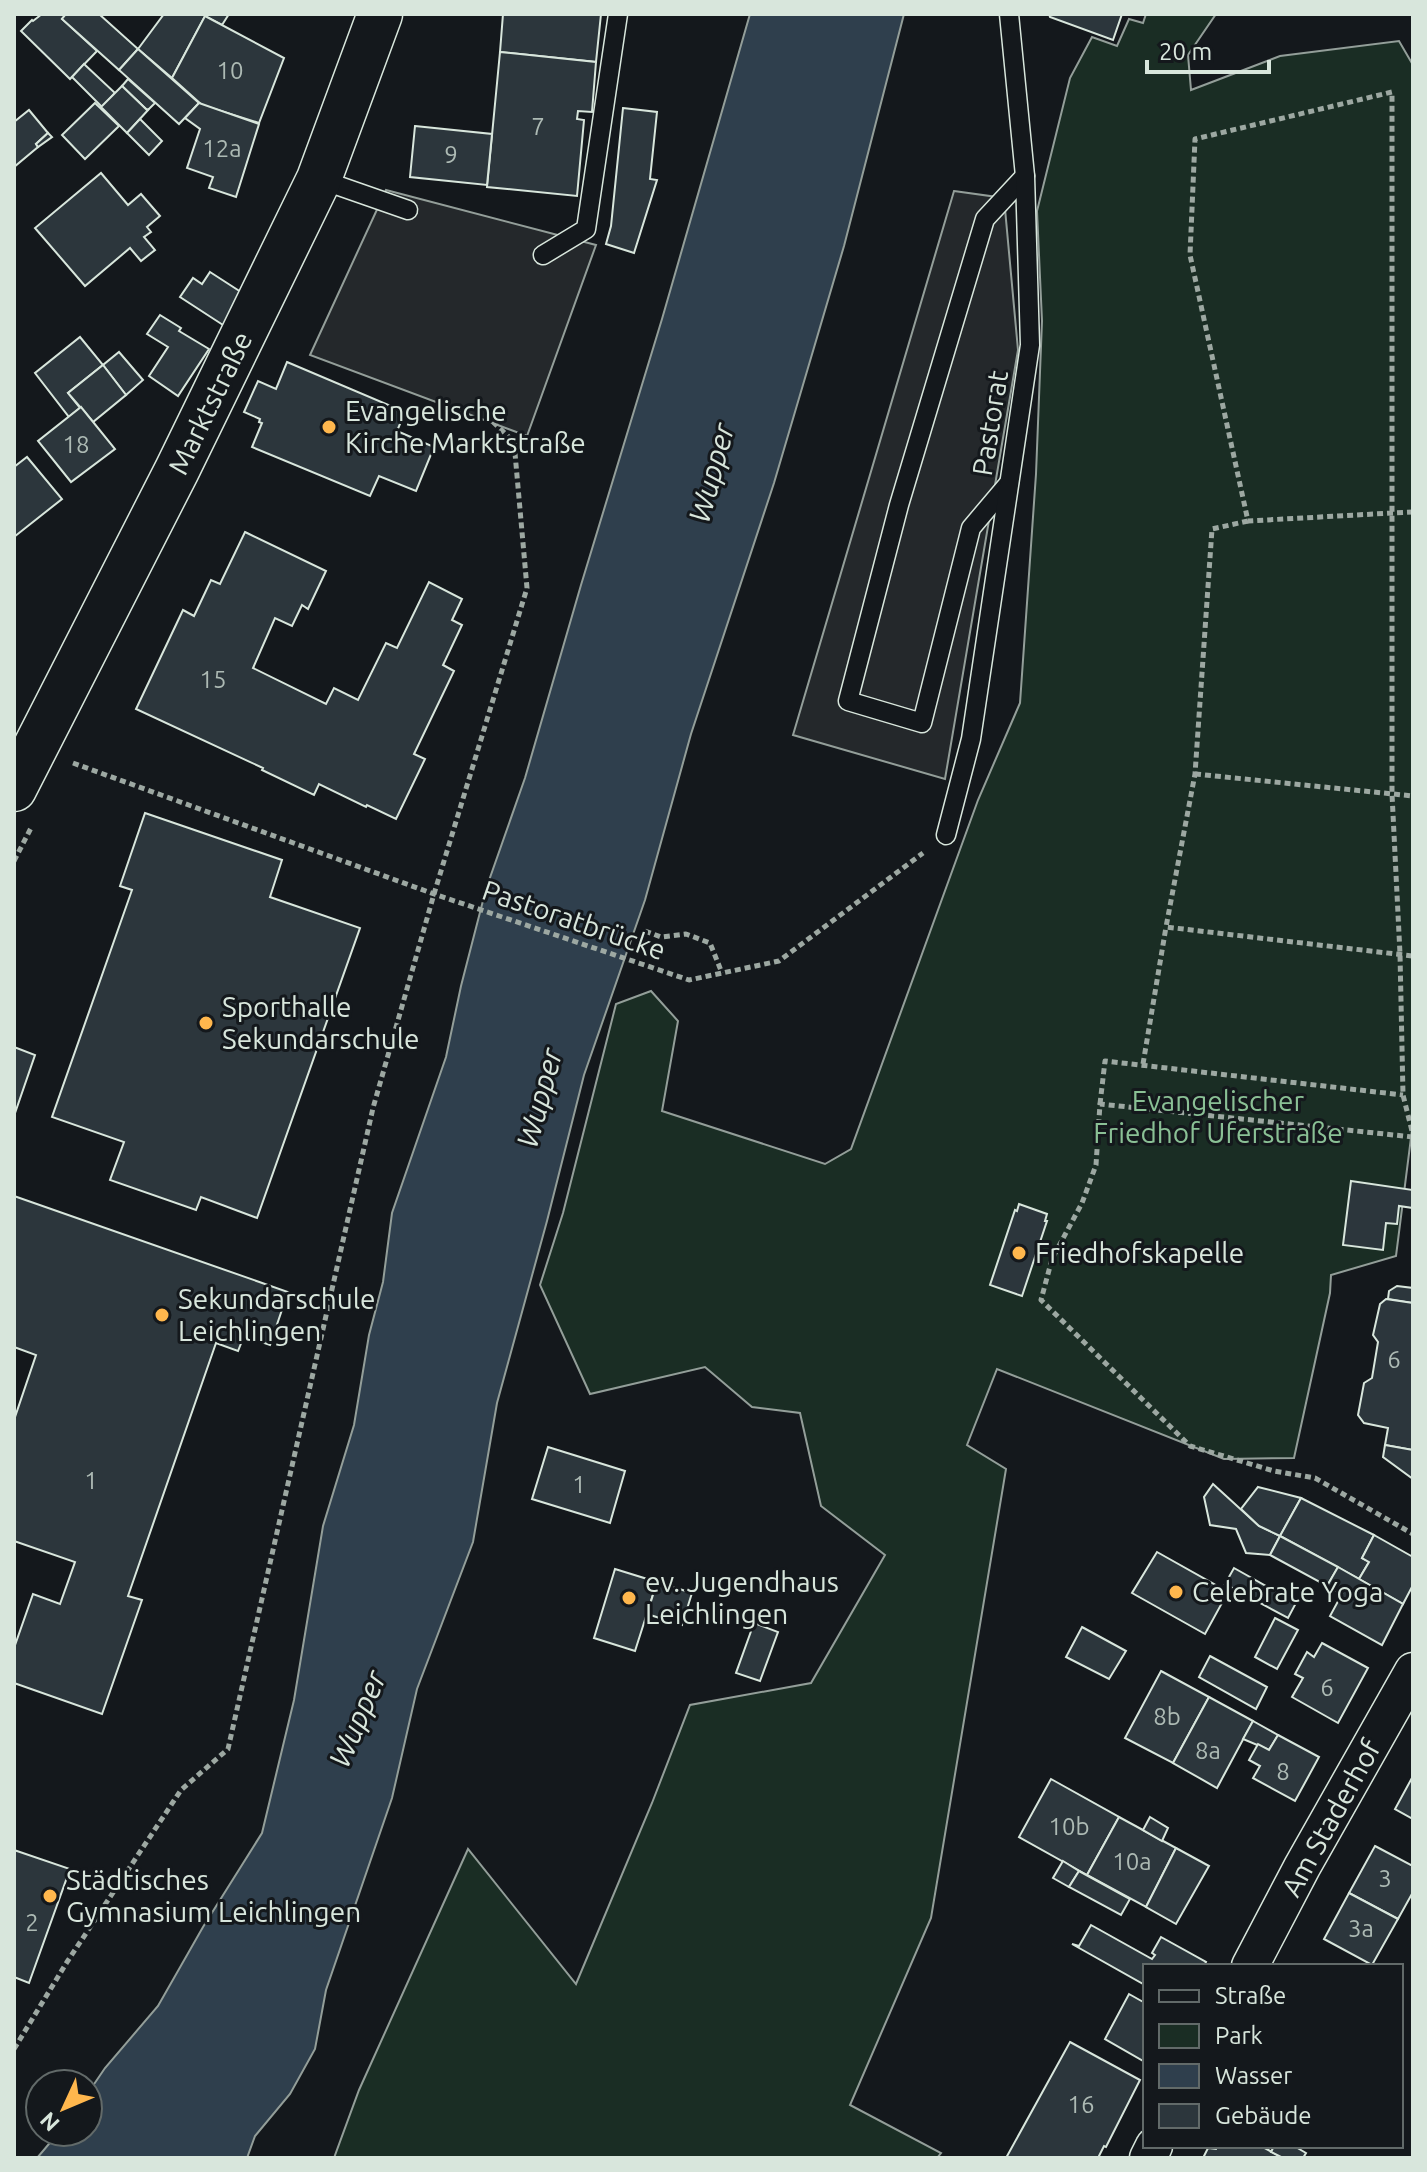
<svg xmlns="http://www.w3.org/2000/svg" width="1427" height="2172" font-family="Ubuntu,sans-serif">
	<rect width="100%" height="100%" fill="#14181c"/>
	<path fill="#1a2d24" stroke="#939e99" stroke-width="2" d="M1146 14H1216L1188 55 1191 90 1280 56 1399 41 1413 65V1122L1396 1256 1331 1275 1330 1293 1294 1458 1224 1459 997 1369 967 1445 1006 1469 931 1918 850 2105 941 2153 937 2158H334L359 2090 468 1849 576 1984 652 1803 690 1705 811 1683 885 1555 821 1506 800 1413 752 1407 705 1367 590 1394 540 1285 563 1213 616 1004 651 991 678 1021 662 1111 825 1164 851 1149 978 800 1020 703 1036 474 1042 321 1037 211 1070 78 1092 37 1117 46 1129 19 1143 23Z"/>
	<g fill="#24282b" stroke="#939e99" stroke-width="2">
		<path d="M386 190 596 245 527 436 310 355Z"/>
		<path d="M954 191 1004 198 1018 350 945 779 793 735Z"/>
	</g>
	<path fill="#2f3f4d" stroke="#939e99" stroke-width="2" d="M750 14H904L844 246 774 483 691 734 645 900 584 1075 547 1221 497 1403 473 1542 417 1689 392 1798 326 1990 315 2049 290 2094 255 2136 247 2158H37L59 2132H88V2093L105 2068 158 2006 203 1927 262 1833 294 1700 323 1526 354 1425 369 1335 383 1282 392 1213 446 1057 461 986 486 889 525 778 581 585 662 319Z"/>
	<g fill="#2c363c" stroke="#d8e6dc" stroke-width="2">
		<path d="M42 14H66L62 19 97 51 70 79 21 31 32 20 33 21Z"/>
		<path d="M66 14H99L138 49 119 70 62 19Z"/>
		<path d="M164 14H229L222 25 205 16 172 78 138 49Z"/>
		<path d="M503 14H601L596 62 500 52Z"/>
		<path d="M1049 14H1122L1113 40 1050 17Z"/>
		<path d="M205 16 284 58 259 123 202 105 172 78Z"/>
		<path d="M138 49 199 103 179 124 119 70Z"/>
		<path d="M500 52 596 62 592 112 578 111 577 119 584 120 577 196 487 187Z"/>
		<path d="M84 64 115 93 102 107 72 77Z"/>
		<path d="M128 79 155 103 149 109 147 110 122 86Z"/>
		<path d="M122 86 147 110 149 109 127 133 101 107Z"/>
		<path d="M95 103 119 126 85 159 62 135Z"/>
		<path d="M199 103 259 124 236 197 209 188 213 177 187 168 200 129 185 118Z"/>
		<path d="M623 108 657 112 650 179 657 180 634 253 606 244 611 226Z"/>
		<path d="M29 110 48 133 36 144 38 147 14 167V122Z"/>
		<path d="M140 119 162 141 149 155 127 133Z"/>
		<path d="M415 126 492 134 487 185 410 177Z"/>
		<path d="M48 133 52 137 38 147 36 144Z"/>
		<path d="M101 173 128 205 141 194 160 216 147 227 151 232 144 237 155 250 141 261 130 248 85 286 35 228Z"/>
		<path d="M210 272 244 294 223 325 180 297 193 278 202 284Z"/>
		<path d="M160 315 181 328 179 331 209 349 178 396 149 376 168 347 147 334Z"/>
		<path d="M80 337 103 365 68 393 80 408 69 417 35 373Z"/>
		<path d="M119 352 143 380 126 395 103 365Z"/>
		<path d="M287 362 405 412 397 431 434 447 416 491 379 476 370 496 252 447 262 423 259 422 260 419 244 412 258 381 276 389Z"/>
		<path d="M103 365 126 395 93 422 68 393Z"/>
		<path d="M81 407 115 449 71 482 38 441Z"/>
		<path d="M27 457 62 499 14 537V467Z"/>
		<path d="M245 532 326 571 308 609 302 605 292 626 275 618 253 668 326 704 334 688 358 700 386 643 397 648 429 582 462 599 452 620 462 625 443 665 454 671 414 754 425 759 396 819 367 805 366 807 319 784 314 795 262 770 263 768 136 709 183 610 194 616 211 580 220 584Z"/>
		<path d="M145 813 282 860 270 897 360 928 257 1218 201 1197 196 1210 110 1180 124 1142 52 1117 132 890 120 886Z"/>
		<path d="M14 1047 35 1055 14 1116Z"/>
		<path d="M1351 1181 1413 1190V1208L1399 1206 1397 1224 1386 1223 1383 1250 1343 1245Z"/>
		<path d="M14 1196 288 1292 270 1345 244 1336 238 1351 216 1343 128 1596 142 1600 102 1714 14 1683V1648L33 1594 60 1604 75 1562 14 1541V1420L36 1355 14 1347Z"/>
		<path d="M1019 1204 1047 1214 1045 1221H1047L1022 1296 990 1285 1015 1210 1017 1211Z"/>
		<path d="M1397 1286 1413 1288V1303L1388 1299 1389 1291Z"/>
		<path d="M1386 1299 1413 1303V1450L1385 1445 1388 1428 1364 1423 1358 1415 1364 1383 1372 1378 1378 1342 1373 1335 1380 1304Z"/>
		<path d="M1385 1445 1413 1450V1479L1383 1457Z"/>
		<path d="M548 1447 625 1471 610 1523 532 1499Z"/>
		<path d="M1213 1484 1259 1526 1280 1536 1270 1555 1246 1553 1236 1529 1210 1525 1204 1497Z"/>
		<path d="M1258 1487 1301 1498 1280 1536 1259 1526 1241 1509Z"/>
		<path d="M1301 1498 1374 1535 1362 1558 1369 1562 1359 1579 1280 1536Z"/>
		<path d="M1374 1535 1413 1557V1585L1403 1604 1359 1579 1369 1562 1362 1558Z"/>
		<path d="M1280 1536 1338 1567 1327 1586 1270 1555Z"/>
		<path d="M1157 1552 1228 1592 1205 1634 1132 1593Z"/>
		<path d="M1338 1567 1403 1604 1382 1645 1330 1616 1342 1594 1327 1586Z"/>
		<path d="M1234 1568 1296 1603 1288 1618 1225 1584Z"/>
		<path d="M615 1569 657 1582 635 1651 594 1638Z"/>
		<path d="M657 1582 692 1593 682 1625 647 1614Z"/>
		<path d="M1275 1618 1298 1630 1277 1669 1255 1657Z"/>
		<path d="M754 1623 778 1632 760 1681 736 1673Z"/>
		<path d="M1082 1627 1126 1651 1109 1679 1066 1657Z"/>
		<path d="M1322 1643 1368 1668 1338 1723 1292 1697 1303 1678 1295 1674 1307 1652 1314 1657Z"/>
		<path d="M1210 1656 1267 1687 1256 1709 1199 1677Z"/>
		<path d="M1161 1671 1209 1697 1173 1763 1125 1738Z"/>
		<path d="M1209 1697 1253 1721 1217 1788 1173 1763Z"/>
		<path d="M1253 1721 1278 1735 1269 1750 1243 1739Z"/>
		<path d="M1278 1735 1319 1757 1295 1801 1253 1778 1260 1766 1249 1760 1258 1744 1269 1750Z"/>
		<path d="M1413 1776V1819L1395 1809Z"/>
		<path d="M1051 1779 1119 1817 1087 1875 1019 1837Z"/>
		<path d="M1119 1817 1176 1848 1146 1907 1087 1875Z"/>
		<path d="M1150 1817 1168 1828 1162 1841 1143 1830Z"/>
		<path d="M1375 1846 1413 1866V1892L1398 1919 1349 1893Z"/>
		<path d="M1176 1848 1209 1866 1176 1924 1146 1907Z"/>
		<path d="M14 1850 70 1869 29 1983 14 1977Z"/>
		<path d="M1063 1861 1079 1871 1069 1887 1053 1878Z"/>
		<path d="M1079 1871 1130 1899 1121 1915 1069 1887Z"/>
		<path d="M1349 1893 1398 1919 1372 1965 1324 1939Z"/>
		<path d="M1091 1925 1152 1959 1155 1955 1152 1953 1161 1937 1206 1962 1204 1966H1145V1985L1072 1944 1079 1946Z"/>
		<path d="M1129 1994 1145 2003V2062L1105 2039Z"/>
		<path d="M1070 2042 1140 2080 1106 2147 1104 2146 1098 2158H1006Z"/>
		<path d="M1217 2146H1261L1283 2158H1203L1208 2148 1216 2149Z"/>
		<path d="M1274 2146H1294L1306 2153 1303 2158H1283L1271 2152Z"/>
	</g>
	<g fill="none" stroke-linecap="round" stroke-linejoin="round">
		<g stroke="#d8e6dc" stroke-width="21">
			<g id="service">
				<path d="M319 179 408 210"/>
				<path d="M543 255 586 229 618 14"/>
				<path d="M1009 483 971 528 922 723 848 701 899 505 985 219 1025 176"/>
				<path d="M946 835 971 739 1030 345 1025 176 1009 14"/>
			</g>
		</g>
		<g stroke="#d8e6dc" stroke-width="39">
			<g id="minor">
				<path d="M1250 1966 1302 1867 1413 1671"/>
				<path d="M1148 2158 1154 2146"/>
			</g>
		</g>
		<g stroke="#d8e6dc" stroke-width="47">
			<path id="secondary" d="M14 789 177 470 319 179 380 14"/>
		</g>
		<g stroke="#9da8a2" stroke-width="5" stroke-dasharray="6 4" stroke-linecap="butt">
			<path d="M1413 512 1392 513 1248 521 1190 255 1195 139 1392 92V794L1400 954 1403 1095 1413 1135"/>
			<path d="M1248 521 1212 529 1195 774 1166 927 1413 956"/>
			<path d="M73 763 434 894 689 980 779 961 923 853"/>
			<path d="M1195 774 1413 796"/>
			<path d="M14 861 32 826"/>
			<path d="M645 931 661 937 686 934 710 943 722 973"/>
			<path d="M1143 1064 1166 927"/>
			<path d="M1100 1104 1105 1061 1403 1095"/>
			<path d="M1413 1137 1100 1104 1096 1165 1082 1203 1052 1259 1041 1300 1190 1446 1274 1471 1315 1478 1413 1534"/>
			<path d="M14 2049 67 1962 181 1790 228 1749 373 1108 434 894 527 588 514 442 490 419"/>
		</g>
		<use href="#service" stroke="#14181c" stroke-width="18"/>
		<use href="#minor" stroke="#14181c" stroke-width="36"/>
		<use href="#secondary" stroke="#14181c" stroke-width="44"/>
	</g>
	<g fill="#ffb74d" stroke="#14181c" stroke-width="3">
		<circle cx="329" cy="427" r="8"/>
		<circle cx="206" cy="1023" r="8"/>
		<circle cx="1019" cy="1253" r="8"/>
		<circle cx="162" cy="1315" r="8"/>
		<circle cx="1176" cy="1592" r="8"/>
		<circle cx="629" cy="1598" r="8"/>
		<circle cx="50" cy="1896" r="8"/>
	</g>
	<g text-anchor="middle" stroke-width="6" stroke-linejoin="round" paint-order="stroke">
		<g font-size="24" fill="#adbab4">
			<text x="230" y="79">10</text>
			<text x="538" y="135">7</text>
			<text x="222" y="157">12a</text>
			<text x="451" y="163">9</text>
			<text x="76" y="453">18</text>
			<text x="213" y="688">15</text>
			<text x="1394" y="1368">6</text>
			<text x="91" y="1489">1</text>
			<text x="579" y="1493">1</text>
			<text x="1327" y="1696">6</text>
			<text x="1167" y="1725">8b</text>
			<text x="1208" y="1759">8a</text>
			<text x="1283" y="1780">8</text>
			<text x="1069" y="1835">10b</text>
			<text x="1132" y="1870">10a</text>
			<text x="1385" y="1887">3</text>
			<text x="32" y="1931">2</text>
			<text x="1361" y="1937">3a</text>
			<text x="1081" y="2113">16</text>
		</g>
		<g font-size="28" fill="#d8e6dc" stroke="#14181c">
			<text transform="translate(210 403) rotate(-64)" y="10">Marktstraße</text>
			<text transform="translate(990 423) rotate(-81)" y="10">Pastorat</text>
			<text transform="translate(574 920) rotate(19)" y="10">Pastoratbrücke</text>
			<text transform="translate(1331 1818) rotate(-61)" y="10">Am Staderhof</text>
		</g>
		<g font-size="28" fill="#d8e6dc" stroke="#14181c" text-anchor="start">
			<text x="345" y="421">Evangelische<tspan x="345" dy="32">Kirche Marktstraße</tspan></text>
			<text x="222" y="1017">Sporthalle<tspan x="222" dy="32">Sekundarschule</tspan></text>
			<text x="1035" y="1263">Friedhofskapelle</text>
			<text x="178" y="1309">Sekundarschule<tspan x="178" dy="32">Leichlingen</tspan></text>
			<text x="645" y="1592">ev. Jugendhaus<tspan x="645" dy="32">Leichlingen</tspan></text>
			<text x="1192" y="1602">Celebrate Yoga</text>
			<text x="66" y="1890">Städtisches<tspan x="66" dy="32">Gymnasium Leichlingen</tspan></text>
		</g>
		<g font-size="28" fill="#8ac095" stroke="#14181c">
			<text x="1218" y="1111">Evangelischer<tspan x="1218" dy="32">Friedhof Uferstraße</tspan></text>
		</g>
		<g font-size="30" font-style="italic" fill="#d8e6dc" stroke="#14181c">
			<text transform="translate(712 473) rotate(-75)" y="10">Wupper</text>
			<text transform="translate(540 1098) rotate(-75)" y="10">Wupper</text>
			<text transform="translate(358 1719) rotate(-67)" y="10">Wupper</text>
		</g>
	</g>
	<rect width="1427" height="2172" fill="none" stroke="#d8e6dc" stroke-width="32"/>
	<rect x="1143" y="1964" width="260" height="184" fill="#14181c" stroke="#626a69" stroke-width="2"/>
	<rect x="1159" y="1990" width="40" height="12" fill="#14181c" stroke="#626a69" stroke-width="2"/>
	<text x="1215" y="2004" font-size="24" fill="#d8e6dc">Straße</text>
	<rect x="1159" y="2024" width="40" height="24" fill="#1a2d24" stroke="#626a69" stroke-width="2"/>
	<text x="1215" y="2044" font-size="24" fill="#d8e6dc">Park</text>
	<rect x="1159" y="2064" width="40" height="24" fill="#2f3f4d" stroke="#626a69" stroke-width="2"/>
	<text x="1215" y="2084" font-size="24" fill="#d8e6dc">Wasser</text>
	<rect x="1159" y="2104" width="40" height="24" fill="#2c363c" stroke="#626a69" stroke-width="2"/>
	<text x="1215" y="2124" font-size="24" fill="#d8e6dc">Gebäude</text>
	<g transform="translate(64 2108) rotate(226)"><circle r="38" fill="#14181c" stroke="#626a69" stroke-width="2"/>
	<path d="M0-6L14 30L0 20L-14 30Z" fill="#ffb74d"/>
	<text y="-12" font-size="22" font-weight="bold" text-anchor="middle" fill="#d8e6dc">N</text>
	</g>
	<path d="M1147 60v12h122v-12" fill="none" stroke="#d8e6dc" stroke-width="4"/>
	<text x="1159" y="60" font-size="24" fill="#d8e6dc" stroke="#14181c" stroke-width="6" paint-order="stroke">20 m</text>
</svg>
